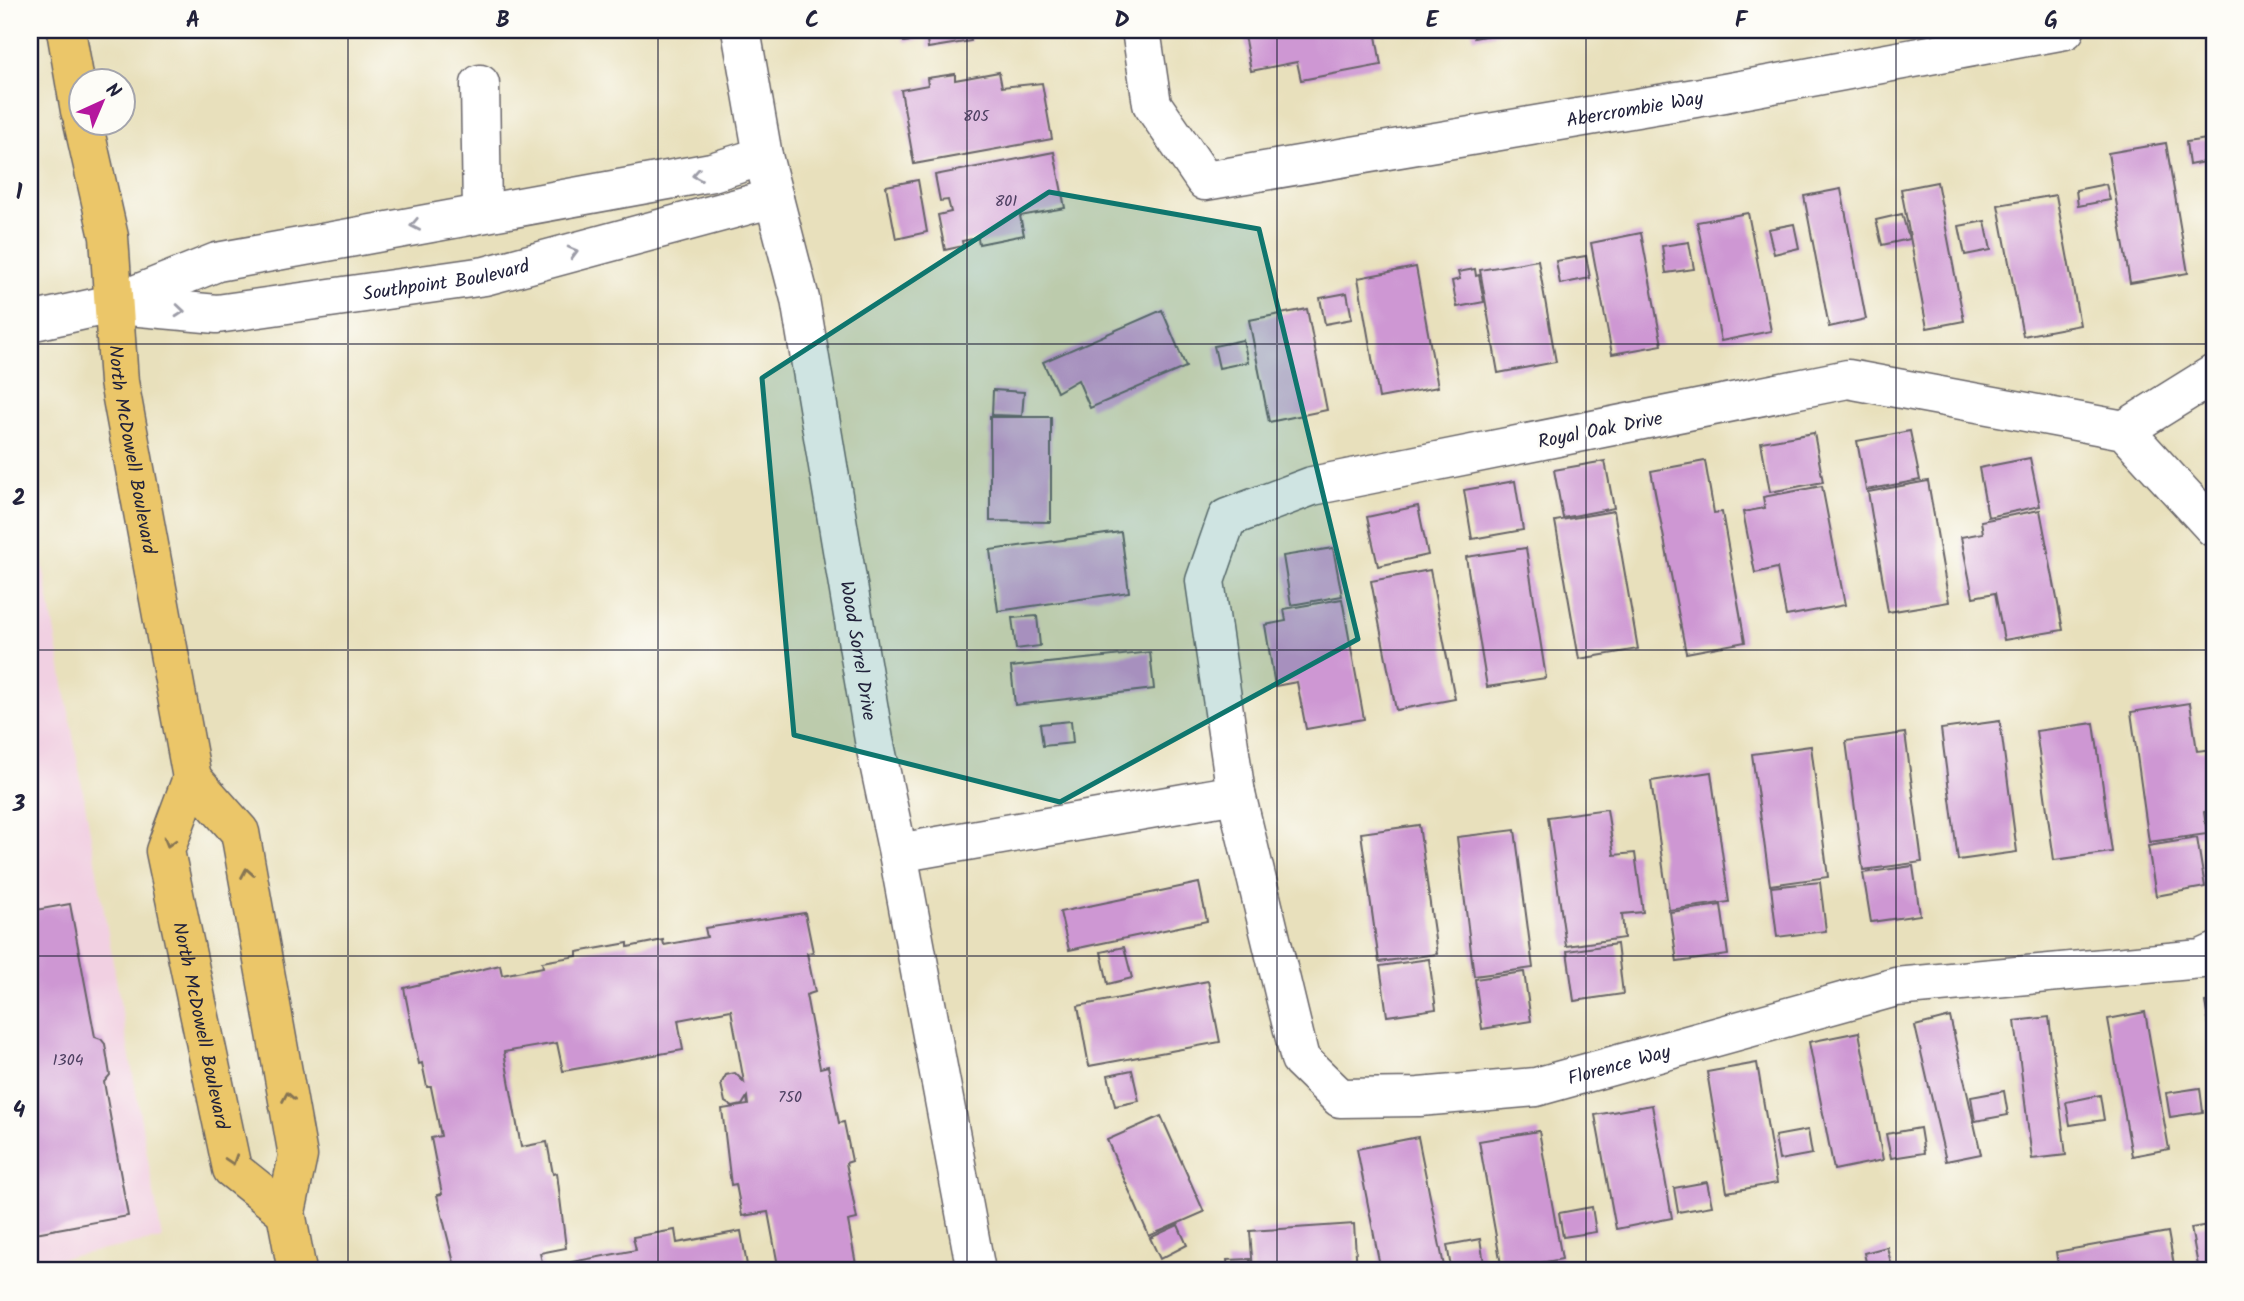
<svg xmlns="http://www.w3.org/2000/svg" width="2244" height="1301" font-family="Kalam,sans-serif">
	<rect width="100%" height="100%" fill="#fdfcf7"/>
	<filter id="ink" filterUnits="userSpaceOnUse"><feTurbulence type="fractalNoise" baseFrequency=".0143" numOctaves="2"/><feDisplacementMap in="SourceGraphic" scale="14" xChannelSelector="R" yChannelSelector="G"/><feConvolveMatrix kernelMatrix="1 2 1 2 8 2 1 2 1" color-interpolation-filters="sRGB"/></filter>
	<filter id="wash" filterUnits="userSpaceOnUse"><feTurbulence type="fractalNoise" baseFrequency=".00686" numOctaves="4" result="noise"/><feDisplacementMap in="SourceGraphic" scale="28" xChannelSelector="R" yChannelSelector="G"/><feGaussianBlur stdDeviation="1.57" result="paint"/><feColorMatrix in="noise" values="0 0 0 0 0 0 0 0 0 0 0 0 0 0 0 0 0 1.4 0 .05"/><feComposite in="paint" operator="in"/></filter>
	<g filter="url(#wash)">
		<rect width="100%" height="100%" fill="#e8e0bc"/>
		<path fill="#f1d0e2" d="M30 492 162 1239 30 1264Z"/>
		<g id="blocks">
			<g fill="#ce97d3">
				<path d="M902 30H969L971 41 928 48 927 39 904 42Z"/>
				<path d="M1243 30H1375L1381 65 1301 80 1297 62 1251 71Z"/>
				<path d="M1472 30H1509V31L1474 38Z"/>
				<path d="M999 72 1002 87 1042 83 1052 139 914 164 901 90 928 85 927 78 955 74V80Z"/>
				<path d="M2214 138V160L2189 165 2186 142Z"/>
				<path d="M2166 143 2188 273 2130 283 2108 153Z"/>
				<path d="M1054 152 1065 208 1020 216 1024 235 979 244 978 238 962 241 963 246 945 250 938 215 951 212 948 200 940 201 935 175Z"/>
				<path d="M918 180 927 232 896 239 886 186Z"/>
				<path d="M1937 182 1964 321 1927 328 1901 189Z"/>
				<path d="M2106 184 2110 200 2078 206 2076 190Z"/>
				<path d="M1841 189 1866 319 1829 327 1804 196Z"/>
				<path d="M2056 195 2080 325 2023 336 1998 205Z"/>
				<path d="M1748 213 1771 331 1721 341 1697 222Z"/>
				<path d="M1902 214 1909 239 1882 245 1876 220Z"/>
				<path d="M1985 221 1991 250 1965 255 1959 226Z"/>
				<path d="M1794 224 1799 248 1774 254 1768 229Z"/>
				<path d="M1641 233 1662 345 1612 354 1591 243Z"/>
				<path d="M1689 242 1694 269 1666 273 1662 246Z"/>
				<path d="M1586 256 1590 278 1560 284 1556 261Z"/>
				<path d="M1538 260 1556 362 1498 373 1480 270Z"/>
				<path d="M1416 267 1438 387 1379 398 1358 278Z"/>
				<path d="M1475 269 1476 276 1479 275 1484 302 1457 307 1452 281 1460 279 1458 272Z"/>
				<path d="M1347 293 1352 319 1325 324 1320 298Z"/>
				<path d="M1307 309 1327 410 1269 422 1249 320Z"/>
				<path d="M1162 310 1186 367 1090 408 1078 380 1057 392 1043 362Z"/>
				<path d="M1243 340 1248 362 1219 368 1214 346Z"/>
				<path d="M993 390 1024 392 1022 416 992 415Z"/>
				<path d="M990 417H1051V522L990 521Z"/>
				<path d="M1910 431 1920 480 1866 490 1857 441Z"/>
				<path d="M1814 433 1823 482 1770 492 1761 442Z"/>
				<path d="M2030 458 2040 506 1988 517 1979 468Z"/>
				<path d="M1605 461 1614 508 1563 518 1554 470Z"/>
				<path d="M1705 461 1714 513 1722 512 1745 642 1686 653 1651 471Z"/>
				<path d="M1515 481 1523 530 1472 539 1464 490Z"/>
				<path d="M1928 481 1949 602 1888 612 1868 492Z"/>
				<path d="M1822 486 1845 605 1786 616 1777 568 1755 573 1743 512 1765 508 1763 497Z"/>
				<path d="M1418 506 1428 555 1378 566 1367 517Z"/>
				<path d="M2040 510 2063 630 2004 640 1995 593 1973 597 1961 537 1983 533 1981 521Z"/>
				<path d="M1614 511 1638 649 1579 659 1555 521Z"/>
				<path d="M1121 532 1129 592 998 611 990 550Z"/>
				<path d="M1333 548 1342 596 1291 605 1283 556Z"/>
				<path d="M1526 548 1546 678 1487 687 1466 557Z"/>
				<path d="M1430 570 1455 699 1396 710 1371 581Z"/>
				<path d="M1342 599 1364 719 1306 729 1297 682 1275 686 1265 625 1286 621 1284 609Z"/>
				<path d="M1037 616 1040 646 1016 649 1012 618Z"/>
				<path d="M1150 652 1154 689 1015 705 1011 667Z"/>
				<path d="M2190 703 2197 751 2214 749V810L2204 812 2207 834 2149 842 2131 712Z"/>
				<path d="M1071 721 1073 743 1043 746 1040 724Z"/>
				<path d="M2000 721 2017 852 1958 860 1941 729Z"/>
				<path d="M2094 723 2112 852 2054 860 2036 731Z"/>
				<path d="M1905 733 1922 862 1863 870 1846 741Z"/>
				<path d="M1811 746 1828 877 1770 885 1752 754Z"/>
				<path d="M1711 772 1729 902 1669 910 1651 781Z"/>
				<path d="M1607 809 1614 855 1635 853 1643 912 1622 914 1624 938 1566 946 1548 817Z"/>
				<path d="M1419 825 1437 954 1379 962 1361 833Z"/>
				<path d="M1515 830 1533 968 1474 976 1457 837Z"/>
				<path d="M2197 838 2205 887 2156 896 2148 846Z"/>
				<path d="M1913 866 1920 915 1871 922 1863 873Z"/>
				<path d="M1820 882 1826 931 1777 937 1771 887Z"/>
				<path d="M1199 883 1207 921 1069 950 1060 912Z"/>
				<path d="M70 904 95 1037 101 1039 105 1044 110 1075 104 1082 128 1216 30 1234V911Z"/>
				<path d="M1721 905 1728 955 1677 962 1670 912Z"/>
				<path d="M805 913 813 952 807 953 815 992 806 995 820 1068 828 1066 839 1123 844 1122 852 1161 846 1163 857 1219 848 1221 857 1270 869 1267 870 1271H779L768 1212 742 1216 736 1184 731 1185 722 1109 748 1105 747 1097 742 1105 733 1107 725 1102 721 1084 726 1075 735 1073 744 1082 731 1010 678 1020 683 1050 563 1071 557 1043 504 1052 521 1147 547 1142 553 1174 557 1173 566 1248 540 1253 544 1271H456L437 1195 442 1194 431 1138 441 1136 431 1087H427L422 1063 419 1064 404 988 500 965 502 975 543 967 542 962 577 956V952L628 943V947L663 940 664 945 707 937 705 928Z"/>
				<path d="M1617 944 1623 994 1574 1001 1567 951Z"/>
				<path d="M1124 947 1132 978 1108 984 1101 952Z"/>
				<path d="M1429 959 1436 1009 1387 1016 1380 966Z"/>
				<path d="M1524 972 1531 1021 1482 1029 1475 979Z"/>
				<path d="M1208 981 1220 1042 1089 1066 1078 1006Z"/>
				<path d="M2214 1000V1047L2213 1048 2205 1002Z"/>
				<path d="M2145 1012 2169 1149 2132 1156 2108 1019Z"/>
				<path d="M1950 1017 1981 1154 1946 1161 1915 1026Z"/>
				<path d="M2049 1017 2066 1155 2032 1159 2015 1021Z"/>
				<path d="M1859 1032 1883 1160 1834 1170 1809 1042Z"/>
				<path d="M1757 1063 1777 1183 1727 1192 1707 1072Z"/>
				<path d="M1132 1070 1139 1101 1115 1106 1108 1075Z"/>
				<path d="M2200 1088 2203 1112 2170 1117 2166 1093Z"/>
				<path d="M2004 1091 2008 1115 1975 1121 1971 1097Z"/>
				<path d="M2100 1095 2104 1120 2070 1125 2066 1102Z"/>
				<path d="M1652 1105 1672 1218 1616 1229 1595 1115Z"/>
				<path d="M1161 1116 1204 1212 1149 1236 1107 1140Z"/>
				<path d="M1920 1128 1924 1153 1891 1158 1886 1134Z"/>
				<path d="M1808 1130 1812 1154 1779 1160 1775 1136Z"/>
				<path d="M1539 1131 1562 1259 1502 1270 1479 1141Z"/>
				<path d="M1418 1137 1445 1271H1381L1357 1149Z"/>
				<path d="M1707 1182 1712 1206 1678 1212 1674 1188Z"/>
				<path d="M1592 1207 1596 1232 1563 1237 1559 1213Z"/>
				<path d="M1354 1224 1357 1271H1253L1250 1231Z"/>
				<path d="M2214 1224V1271H2199L2191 1228Z"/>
				<path d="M1178 1225 1187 1245 1160 1259 1150 1238Z"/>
				<path d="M675 1230 677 1243 741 1231 748 1271H574L572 1262 636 1250 633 1237Z"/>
				<path d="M2168 1232 2175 1271H2059L2056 1252Z"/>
				<path d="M1480 1239 1484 1263 1451 1268 1447 1245Z"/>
				<path d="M1887 1247 1892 1267 1868 1271 1864 1253Z"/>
				<path d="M1250 1259V1271H1228L1227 1260Z"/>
				<path d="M1990 1265 1991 1271H1966V1270Z"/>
			</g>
		</g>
	</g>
	<g filter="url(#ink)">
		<use href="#blocks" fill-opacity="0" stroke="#676468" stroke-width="2"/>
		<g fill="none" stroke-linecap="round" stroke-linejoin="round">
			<g stroke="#676468" stroke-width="41">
				<g id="minor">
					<path id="s1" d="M741 30 763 156 800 299 874 740 898 853 976 1271"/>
					<path id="s2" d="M1141 30 1152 104 1205 181 1719 94 2065 30"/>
					<path d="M480 84 482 212"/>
					<path id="s3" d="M118 305 217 314 485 276 774 198"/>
					<path d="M30 322 112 304 217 262 712 172 763 156"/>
					<path d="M2124 430 2214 374"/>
					<path id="s4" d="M2214 528 2124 430 1848 379 1312 486 1227 518 1205 581 1236 794 1300 1059 1340 1098 1419 1097 1536 1087 1896 987 2201 959 2214 953"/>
					<path d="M898 853 1236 794"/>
				</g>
			</g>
			<g stroke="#676468" stroke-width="41">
				<g id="major">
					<path d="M66 30 80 111"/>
					<path id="s5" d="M83 122 109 237 119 382 192 778 165 851 232 1169 286 1212"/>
					<path d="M192 778 240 832 298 1156 286 1212 297 1271"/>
				</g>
			</g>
			<use href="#minor" stroke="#fff" stroke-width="38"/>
			<use href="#major" stroke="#ebc669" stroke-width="38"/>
		</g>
		<defs><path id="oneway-chevron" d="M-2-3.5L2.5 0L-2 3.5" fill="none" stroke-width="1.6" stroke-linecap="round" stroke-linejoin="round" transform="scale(1.75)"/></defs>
		<g stroke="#9c9ca7">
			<use href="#oneway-chevron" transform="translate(697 175) rotate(170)"/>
			<use href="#oneway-chevron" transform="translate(415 225) rotate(169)"/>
			<use href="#oneway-chevron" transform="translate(573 252) rotate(-15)"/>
			<use href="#oneway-chevron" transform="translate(180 311) rotate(5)"/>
		</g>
		<g stroke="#867452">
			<use href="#oneway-chevron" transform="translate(169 842) rotate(106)"/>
			<use href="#oneway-chevron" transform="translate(247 873) rotate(-100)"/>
			<use href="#oneway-chevron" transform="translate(288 1097) rotate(-100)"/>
			<use href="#oneway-chevron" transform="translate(232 1160) rotate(72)"/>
		</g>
	</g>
	<path fill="#0f766e" fill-opacity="0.2" stroke="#0f766e" stroke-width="5" stroke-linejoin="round" d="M1049 192 1259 229 1358 639 1060 802 794 735 762 378Z"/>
	<path fill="none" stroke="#22223b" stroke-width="2" stroke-opacity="0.55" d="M348 30V1271M658 30V1271M967 30V1271M1277 30V1271M1586 30V1271M1896 30V1271M30 344H2214M30 650H2214M30 956H2214"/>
	<g text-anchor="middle" stroke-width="5" stroke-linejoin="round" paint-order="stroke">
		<g font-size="16" fill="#4d3f61">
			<text x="976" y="121">805</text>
			<text x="1006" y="206">801</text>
			<text x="68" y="1065">1304</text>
			<text x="790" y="1102">750</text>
		</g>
		<g font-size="19" fill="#22223b" stroke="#fdfcf7">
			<text dy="7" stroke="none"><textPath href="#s2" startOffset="604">Abercrombie Way</textPath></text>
			<text dy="7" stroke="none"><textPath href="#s3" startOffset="331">Southpoint Boulevard</textPath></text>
			<text transform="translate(1600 429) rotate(-11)" y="7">Royal Oak Drive</text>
			<text dy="7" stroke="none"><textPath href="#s5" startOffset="332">North McDowell Boulevard</textPath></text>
			<text dy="7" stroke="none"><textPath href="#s1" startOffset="632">Wood Sorrel Drive</textPath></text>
			<text dy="7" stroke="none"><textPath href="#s5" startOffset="922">North McDowell Boulevard</textPath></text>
			<text dy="7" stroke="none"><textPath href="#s4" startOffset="1944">Florence Way</textPath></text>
		</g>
	</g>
	<rect width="2244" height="1301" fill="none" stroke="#fdfcf7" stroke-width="77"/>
	<g transform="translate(102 102) rotate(44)"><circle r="33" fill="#fdfcf7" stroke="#a5a5ac" stroke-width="2"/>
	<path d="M0-5L12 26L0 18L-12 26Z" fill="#b5179e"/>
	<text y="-10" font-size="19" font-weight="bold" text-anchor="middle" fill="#22223b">N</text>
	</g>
	<rect x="38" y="38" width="2168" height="1224" fill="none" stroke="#22223b" stroke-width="2.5"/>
	<g font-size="23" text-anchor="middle" font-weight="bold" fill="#22223b">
		<text x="193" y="27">A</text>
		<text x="503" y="27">B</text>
		<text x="812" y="27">C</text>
		<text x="1122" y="27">D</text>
		<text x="1432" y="27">E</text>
		<text x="1741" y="27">F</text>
		<text x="2051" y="27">G</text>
		<text x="19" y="199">1</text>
		<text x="19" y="505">2</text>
		<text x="19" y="811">3</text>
		<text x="19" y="1117">4</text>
	</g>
</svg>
